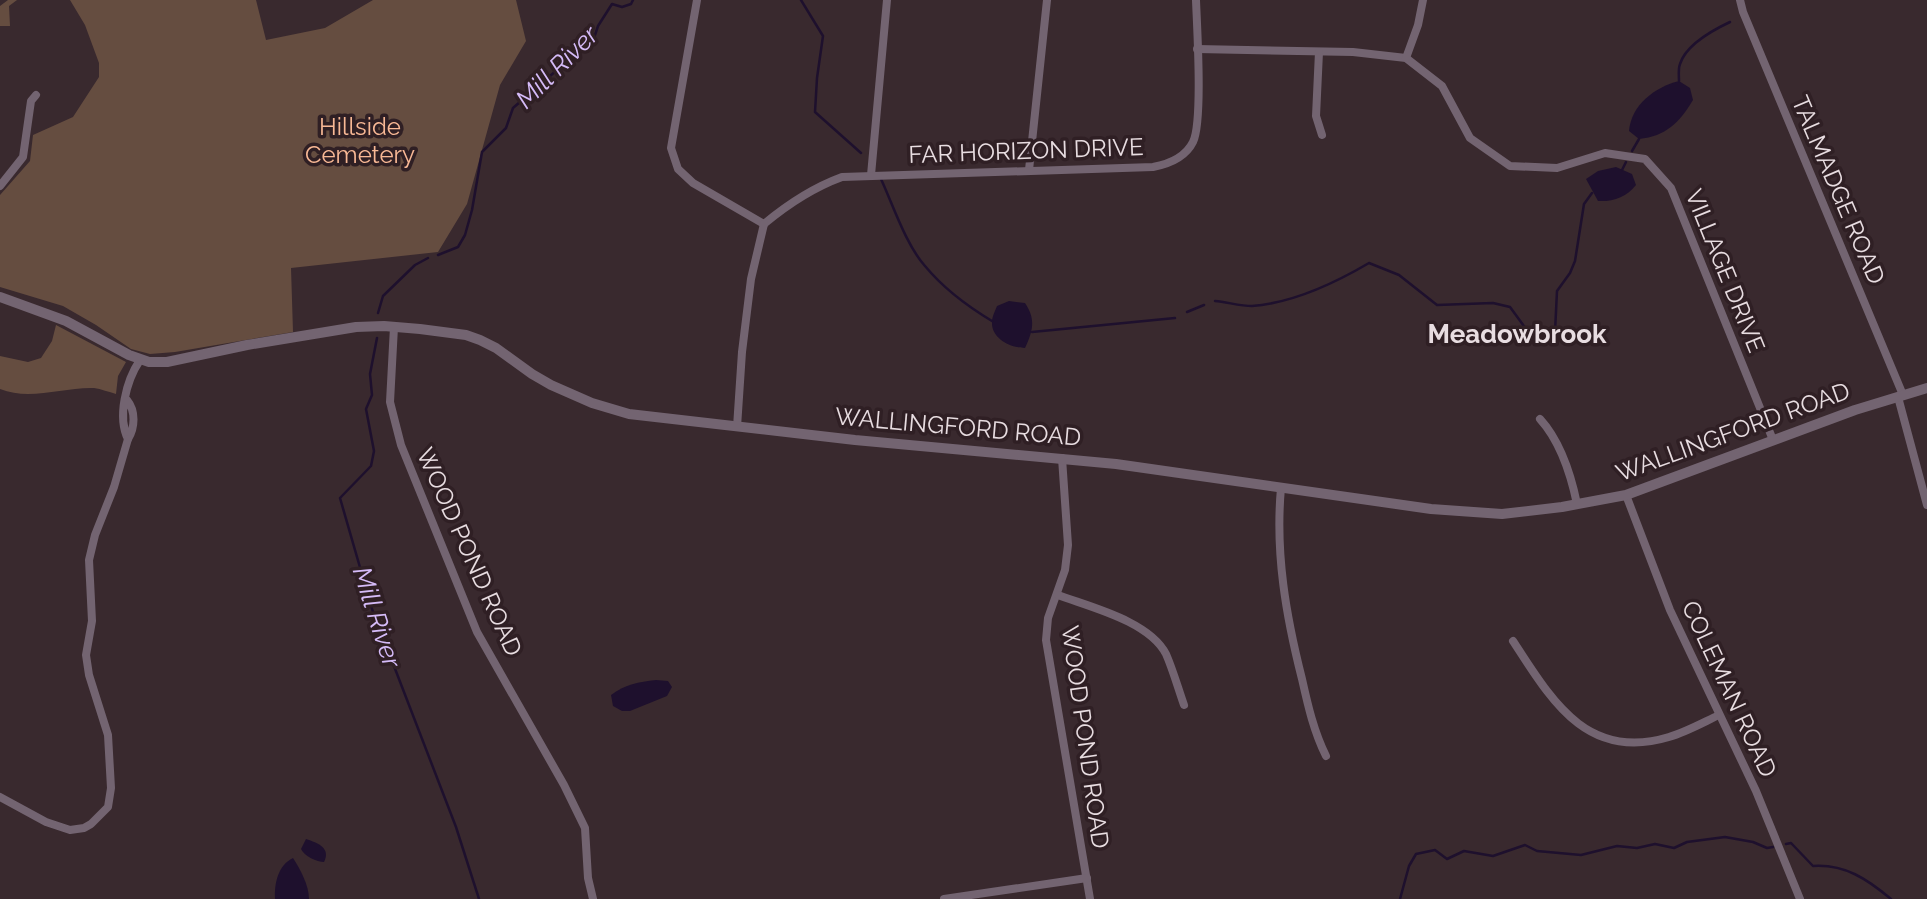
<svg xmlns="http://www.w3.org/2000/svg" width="1927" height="899" font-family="Raleway,sans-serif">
	<rect width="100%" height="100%" fill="#39292e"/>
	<g fill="#654d40">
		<path d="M8 0H17L9 6 10 26H0V6Z"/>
		<path d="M70 0H256L266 40 325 28 373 0H516L526 41 500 85 467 204 438 252 291 268 293 332 175 352 150 354 131 349 96 325 63 306 0 287V195L30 161 33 135 73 117 99 77V63L85 25Z"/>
		<path d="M56 325 126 362 118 376 116 394C109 392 101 389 94 388 63 387 30 401 0 389V356L28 362 41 358 52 341Z"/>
	</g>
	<g fill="#1e102d">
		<path d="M1679 81 1690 88 1693 100C1679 123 1666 136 1639 139L1629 131C1631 105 1655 87 1679 81Z"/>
		<path d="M1616 167 1632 174 1636 185C1627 197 1612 202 1598 201L1586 179 1598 171Z"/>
		<path d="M1009 301 1025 303C1036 319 1033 331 1025 348 1012 348 991 339 992 322 992 317 995 311 997 306Z"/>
		<path d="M656 680 668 681 672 687 667 696 630 711H622L613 706 611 695C626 684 638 682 656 680Z"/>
		<path d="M306 839C318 843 331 848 324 862 317 862 304 856 301 849Z"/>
		<path d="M293 858C300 869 309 885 309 899H275C274 884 278 865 293 858Z"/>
	</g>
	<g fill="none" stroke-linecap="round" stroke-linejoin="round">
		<g stroke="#1e102d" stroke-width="2.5">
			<path d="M801 0 823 36 817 78 815 112 861 153"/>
			<path d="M1679 81C1679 76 1678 69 1680 64 1686 45 1713 30 1730 22"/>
			<path d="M1632 151 1639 139"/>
			<path d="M1622 170 1626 162"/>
			<path d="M881 179C893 205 906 245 925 266 944 289 967 306 992 321"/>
			<path d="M438 255 458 247 465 235 472 210 482 152 506 128 513 108 594 38 598 26 612 4 622 7 631 4 633 0"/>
			<path d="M1215 301C1227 302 1240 306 1252 306 1293 303 1335 283 1369 263L1399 275 1437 305 1493 303 1510 307 1529 333 1539 339 1555 332 1557 291 1570 273 1575 261 1584 204 1592 193"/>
			<path d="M1187 312 1204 305"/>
			<path d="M378 313 383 296 415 265 428 258"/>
			<path d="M1032 332 1175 318"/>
			<path d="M377 338 370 374 372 395 366 409 374 451 371 466 340 498 372 609 456 827 479 899"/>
			<path d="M1786 844 1791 843 1813 866C1845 864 1867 879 1891 899"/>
			<path d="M1400 899 1409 866 1416 854 1435 850 1447 859 1464 851 1493 856 1525 845 1537 851 1581 855 1617 846 1637 848 1655 844 1674 848 1687 842 1725 837 1753 842 1767 848 1773 847"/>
		</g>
		<g stroke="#736471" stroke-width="8">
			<path d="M697 0 671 148 678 169 693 183 764 224"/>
			<path d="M1740 0 1743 12 1903 395"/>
			<path d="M1197 49 1353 52 1406 58 1442 86 1470 138 1510 166 1557 168 1605 153 1645 159 1671 188 1773 440"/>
			<path d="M1319 52 1316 116 1322 135"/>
			<path d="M1406 58 1418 25 1423 0"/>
			<path d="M1029 170 1047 0"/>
			<path d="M871 175 887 0"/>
			<path d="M0 186 23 157 31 101 36 95"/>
			<path d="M764 224C788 204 812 188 842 177L1153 167C1169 164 1185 158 1193 142 1203 121 1197 28 1196 0"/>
			<path d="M394 327 390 402 401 445 477 632 564 785 585 828 588 878 593 899"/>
			<path d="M1898 397 1927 505"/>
			<path d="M127 400C136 411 135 428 128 439 117 417 126 381 140 360"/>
			<path d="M1540 419C1560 441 1571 475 1577 504"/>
			<path d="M737 427 742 352 751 279 764 224"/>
			<path d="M1062 458 1068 545 1065 570 1048 618 1046 640 1090 899"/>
			<path d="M1281 488C1275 553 1286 616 1302 679 1308 706 1314 732 1326 756"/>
			<path d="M1626 495 1670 610 1756 791 1800 899"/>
			<path d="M1058 595C1090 607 1149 621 1166 654 1173 670 1178 688 1184 705"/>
			<path d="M1513 641C1551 699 1586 762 1669 737 1686 732 1702 723 1719 715"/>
			<path d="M0 797 46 822 70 830 84 828 91 824 108 807 111 788 108 735 89 675 86 655 92 621 89 560 95 535 114 487 128 439"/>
			<path d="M944 899 1087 878"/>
		</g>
		<path stroke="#736471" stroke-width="10" d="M0 297 66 321 129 355 149 362H167L247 345 356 327 384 326 420 329 466 335 480 340 496 348 532 374 551 385 592 403 629 414 855 440 1116 464 1431 509 1502 514 1562 507 1626 495 1855 410 1927 388"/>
	</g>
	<g text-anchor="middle" stroke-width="7" stroke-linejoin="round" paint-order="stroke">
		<g font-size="24" fill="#f8b895" stroke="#2f1f24">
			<text x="360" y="135">Hillside<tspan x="360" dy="28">Cemetery</tspan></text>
		</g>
		<g font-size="24" fill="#e8dde1" stroke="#2f1f24">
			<text transform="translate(1026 151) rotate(-2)" y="8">FAR HORIZON DRIVE</text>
			<text transform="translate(1838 190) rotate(67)" y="8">TALMADGE ROAD</text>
			<text transform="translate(1725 271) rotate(68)" y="8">VILLAGE DRIVE</text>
			<text transform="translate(958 427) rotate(5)" y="8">WALLINGFORD ROAD</text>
			<text transform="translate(1733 432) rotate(-20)" y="8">WALLINGFORD ROAD</text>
			<text transform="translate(469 552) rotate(66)" y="8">WOOD POND ROAD</text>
			<text transform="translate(1729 689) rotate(65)" y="8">COLEMAN ROAD</text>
			<text transform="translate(1085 737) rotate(82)" y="8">WOOD POND ROAD</text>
		</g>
		<g font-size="26" font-style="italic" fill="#d5bbf8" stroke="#2f1f24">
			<text transform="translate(557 67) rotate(-45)" y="9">Mill River</text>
			<text transform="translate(377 617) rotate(72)" y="9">Mill River</text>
		</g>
		<g font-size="26" font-weight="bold" fill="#e8dde1" stroke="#2f1f24">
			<text x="1517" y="343">Meadowbrook</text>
		</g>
	</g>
</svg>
